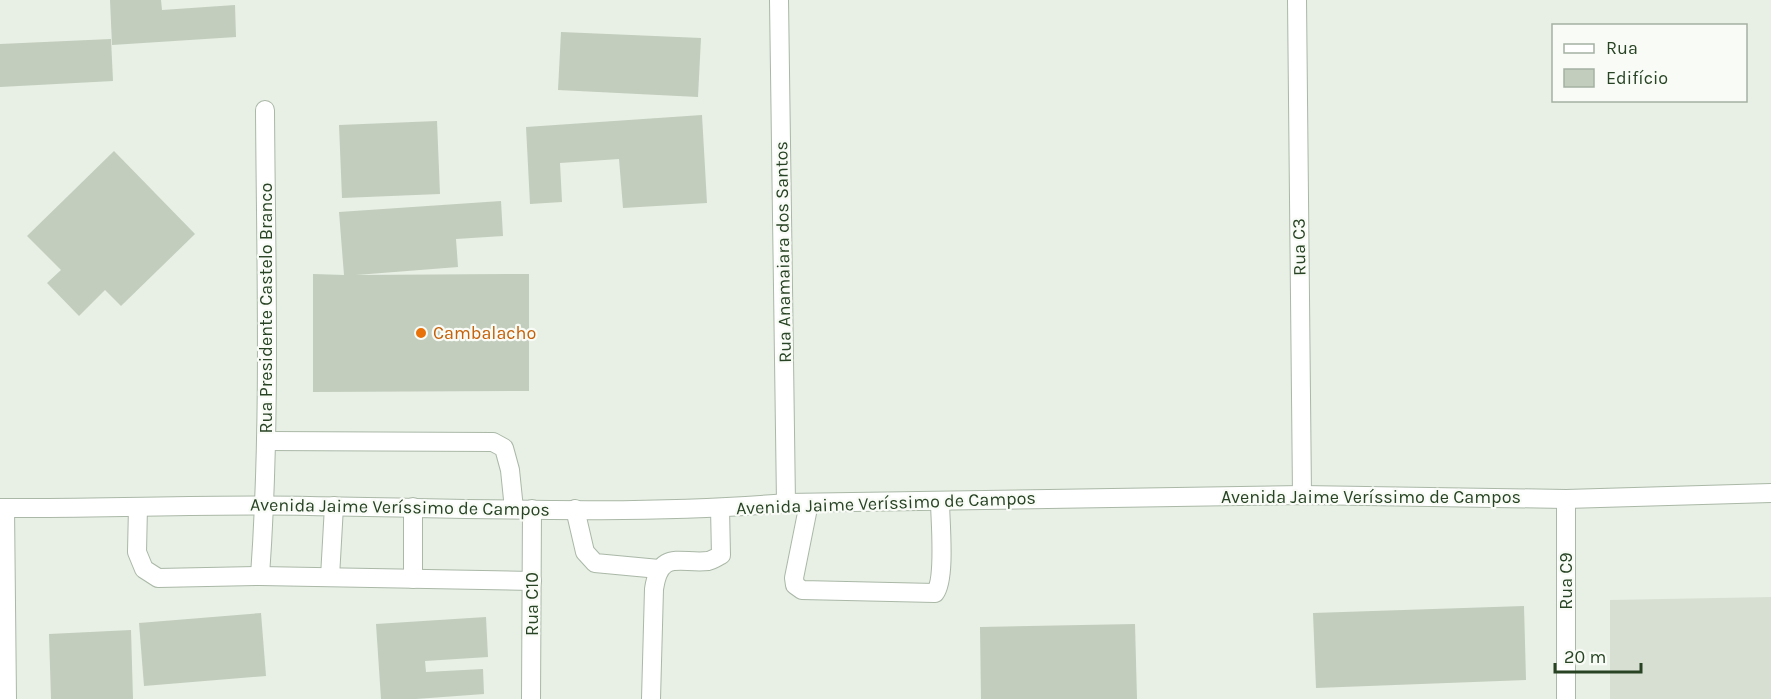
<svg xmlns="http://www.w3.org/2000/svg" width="1771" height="699" font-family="Karla,sans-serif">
	<rect width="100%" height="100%" fill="#e8efe5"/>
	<path fill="#d7dfd3" d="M1771 597V699H1610V600Z"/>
	<g fill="#c2cdbd">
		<path d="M110 0H161L162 10 235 5 236 37 112 45Z"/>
		<path d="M561 32 701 38 698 97 558 90Z"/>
		<path d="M111 39 113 81 0 87V44Z"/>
		<path d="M702 115 707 203 623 208 619 159 560 163 562 202 530 204 526 127Z"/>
		<path d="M437 121 440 194 342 198 339 125Z"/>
		<path d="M114 151 195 234 121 306 105 290 79 316 47 283 61 270 27 236Z"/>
		<path d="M501 201 503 236 456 239 458 267 356 275 529 274V391L313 392V274L344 275 339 212Z"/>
		<path d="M1524 606 1526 680 1316 688 1313 613Z"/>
		<path d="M261 613 266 676 144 686 139 623Z"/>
		<path d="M486 617 488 657 425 661 426 672 483 669 484 694 416 699H381L376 624Z"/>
		<path d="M1135 624 1137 699H981L980 627Z"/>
		<path d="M131 630 133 699H51L49 634Z"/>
	</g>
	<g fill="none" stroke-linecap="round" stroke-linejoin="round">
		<g stroke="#aab8a7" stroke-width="20">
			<g id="minor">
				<path d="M779 0 786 503"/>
				<path d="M1297 0 1302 495"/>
				<path d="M266 441 493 442 504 448 510 470 514 509"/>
				<path d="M809 503 794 578 795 585 802 590 935 593C946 579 940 520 940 501"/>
				<path d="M138 507 137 552 144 569 158 578 260 576 532 581"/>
				<path d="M413 507V579"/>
				<path d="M0 508C103 509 206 504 309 506 468 508 628 516 786 503L1302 495 1566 499 1771 493"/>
				<path d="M5 508 7 699"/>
				<path d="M575 509 585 552 595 563 659 569"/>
				<path d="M260 576C271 421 266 265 265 110"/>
				<path d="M330 577 334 506"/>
				<path d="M531 699 532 509"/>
				<path d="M651 699 654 589C660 549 680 564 708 561 712 560 717 557 721 555L720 508"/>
				<path d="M1566 699V499"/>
			</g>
		</g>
		<use href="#minor" stroke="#fff" stroke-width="18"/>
	</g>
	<circle fill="#e8710a" stroke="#f8fbf6" stroke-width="2" cx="421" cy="333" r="6"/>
	<g text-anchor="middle" stroke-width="4.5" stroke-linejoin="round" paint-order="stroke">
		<g font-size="18" fill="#274323" stroke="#f8fbf6">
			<text transform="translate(1299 247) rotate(-91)" y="6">Rua C3</text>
			<text transform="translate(783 252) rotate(-91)" y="6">Rua Anamaiara dos Santos</text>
			<text transform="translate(266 308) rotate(-90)" y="6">Rua Presidente Castelo Branco</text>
			<text x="1371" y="503">Avenida Jaime Veríssimo de Campos</text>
			<text transform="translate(886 503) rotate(-2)" y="6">Avenida Jaime Veríssimo de Campos</text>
			<text transform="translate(400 507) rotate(1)" y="6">Avenida Jaime Veríssimo de Campos</text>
			<text transform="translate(1566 581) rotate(-90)" y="6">Rua C9</text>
			<text transform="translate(532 604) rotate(-90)" y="6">Rua C10</text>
		</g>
		<g font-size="18" fill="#c56008" stroke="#f8fbf6" text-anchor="start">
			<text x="433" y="339">Cambalacho</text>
		</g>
	</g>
	<rect x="1552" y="24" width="195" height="78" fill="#f8fbf6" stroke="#a4b1a2" stroke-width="1.5"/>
	<rect x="1564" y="44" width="30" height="9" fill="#ffffff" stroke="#a4b1a2" stroke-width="1.5"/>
	<text x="1606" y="54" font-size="18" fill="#274323">Rua</text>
	<rect x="1564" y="69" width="30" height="18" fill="#c2cdbd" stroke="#a4b1a2" stroke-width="1.5"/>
	<text x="1606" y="84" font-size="18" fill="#274323">Edifício</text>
	<path d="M1555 663v9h86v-9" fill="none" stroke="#274323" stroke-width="3"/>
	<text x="1564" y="663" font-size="18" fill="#274323" stroke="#f8fbf6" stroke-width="4.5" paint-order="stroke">20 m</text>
</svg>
